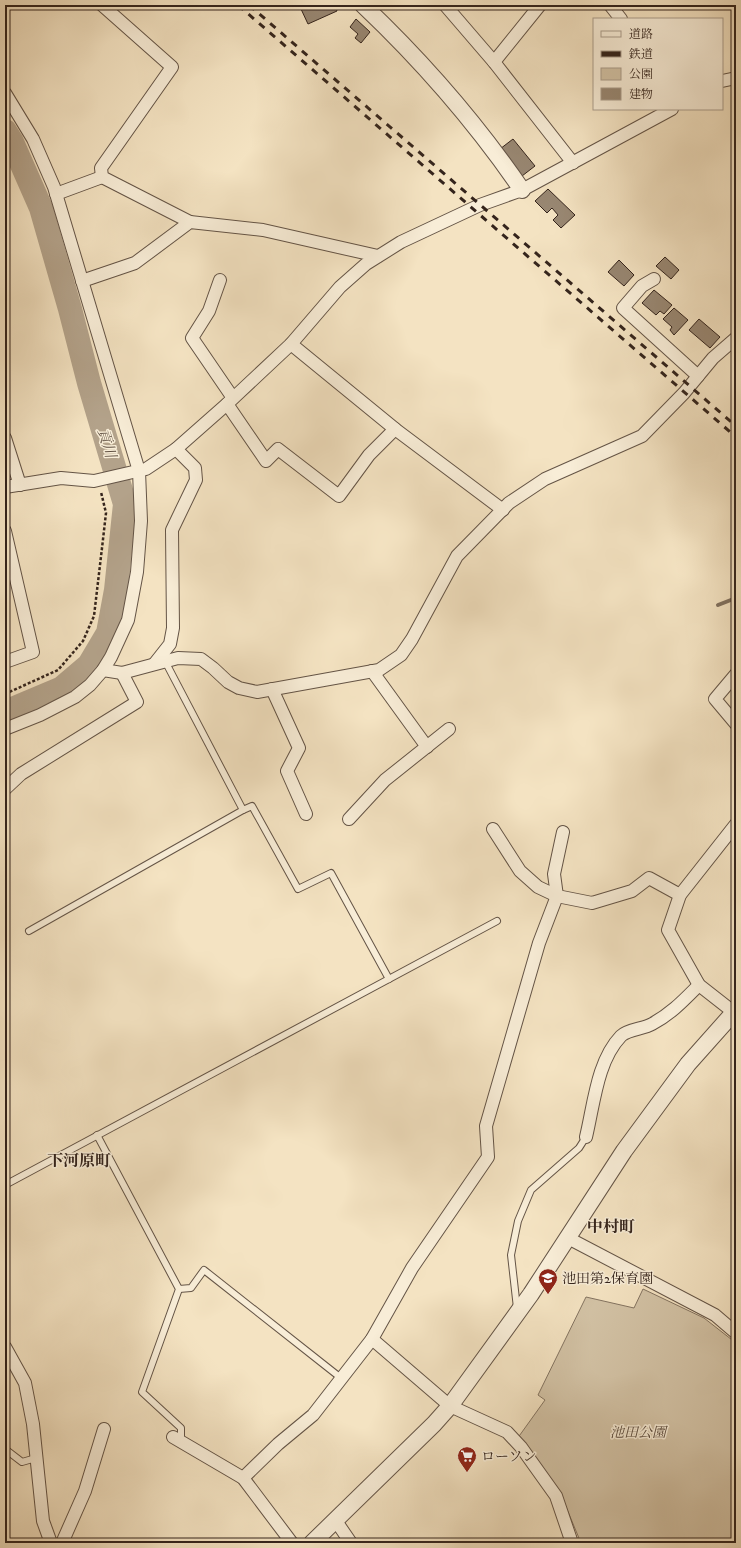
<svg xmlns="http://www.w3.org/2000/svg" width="741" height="1548" font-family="'IM FELL DW Pica','Noto Serif JP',serif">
	<rect width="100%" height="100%" fill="#f4e3c2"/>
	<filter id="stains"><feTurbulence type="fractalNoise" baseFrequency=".005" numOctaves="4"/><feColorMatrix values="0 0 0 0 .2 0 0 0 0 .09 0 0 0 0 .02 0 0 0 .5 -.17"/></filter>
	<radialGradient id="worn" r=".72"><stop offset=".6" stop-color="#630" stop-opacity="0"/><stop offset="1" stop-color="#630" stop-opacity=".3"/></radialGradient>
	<path fill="#d3c3a6" stroke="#847461" d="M643 1289 704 1318 736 1343V1543H581L559 1490 517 1439 545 1400 538 1395 586 1297 634 1308Z"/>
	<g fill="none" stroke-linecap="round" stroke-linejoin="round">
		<path stroke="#80705e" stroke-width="4" d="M718 605 736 598"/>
		<path stroke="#b3a28a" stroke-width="24" d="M5 131 12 142 41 208 70 309 89 383 125 504 116 590 108 633 89 665 62 688 5 712"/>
	</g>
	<g fill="#988772" stroke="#34241c">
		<path d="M309 5H335L337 11 308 24 301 9Z"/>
		<path d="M356 19 370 32 361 43 355 38 358 34 350 27Z"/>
		<path d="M513 139 535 166 522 176 500 149Z"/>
		<path d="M548 189 575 215 561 228 553 220 558 215 552 208 547 213 535 201Z"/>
		<path d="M665 257 679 270 671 279 656 266Z"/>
		<path d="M619 260 634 275 624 286 608 272Z"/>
		<path d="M654 290 672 305 664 314 660 311 656 315 642 303Z"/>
		<path d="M674 308 688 320 674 335 670 330 672 327 663 319Z"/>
		<path d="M699 319 720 337 710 348 689 330Z"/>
	</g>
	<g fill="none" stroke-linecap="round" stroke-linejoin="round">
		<g stroke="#645446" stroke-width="8">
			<g id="service">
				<path d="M165 661 243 810 252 806 298 889 331 873 389 979"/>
				<path d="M29 931 243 810"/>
				<path d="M97 1135 179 1289 142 1392 181 1428V1441"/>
				<path d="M5 1185 497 921"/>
				<path d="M179 1289 191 1288 204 1270 341 1378"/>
				<path d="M517 1308 511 1255 518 1221 531 1190 579 1148 586 1137"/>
				<path d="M5 1449 22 1462 36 1458"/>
			</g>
		</g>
		<g stroke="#645446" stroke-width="14">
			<g id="minor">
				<path d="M102 5 172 67 101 168 102 177 190 222"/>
				<path d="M445 5 494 62 573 163"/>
				<path d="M610 5 621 19"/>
				<path d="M494 62 540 5"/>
				<path d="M722 81 736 78"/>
				<path d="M5 93 33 139 54 187 139 471 141 521 137 572 128 620 111 657 103 670 90 685 75 697 40 715 5 729"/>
				<path d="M56 194 102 177"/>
				<path d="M654 279 642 286 623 308 698 376"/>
				<path d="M220 280 209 311 192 338 233 398"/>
				<path d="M82 281 135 263 190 222 263 230 378 256"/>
				<path d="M291 344 395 429 503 510"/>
				<path d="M227 404 266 461 278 449 339 496 369 455 395 429"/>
				<path d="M5 438 20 485"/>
				<path d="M5 487 61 478 94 481 146 469 176 449 227 404 291 344 340 287 366 264 401 242 480 205 522 190 672 109"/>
				<path d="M5 531 33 652 5 662"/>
				<path d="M155 663 170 644 173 628 172 530 196 480 195 468 176 449"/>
				<path d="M103 670 122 673 178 658 201 659 213 668 228 682 239 688 257 692 379 670 401 655 412 639 457 556 509 503 545 479 642 436 684 393 713 358 736 338"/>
				<path d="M372 671 427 747"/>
				<path d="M736 674 715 699 736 724"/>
				<path d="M272 689 299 748 287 771 306 814"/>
				<path d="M5 789 21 774 137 702 122 673"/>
				<path d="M349 819 385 780 449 729"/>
				<path d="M736 824 680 895 668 930 699 985 736 1014"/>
				<path d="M493 829 520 871 538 887 557 896 592 903 632 891 649 878 680 895"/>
				<path d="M586 1137C594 1104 597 1061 621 1036 628 1029 644 1029 652 1024 671 1014 684 1000 699 985"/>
				<path d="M568 1238 715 1315 736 1333"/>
				<path d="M372 1339 450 1406 507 1432 521 1447 556 1496 572 1543"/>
				<path d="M5 1347 25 1383 33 1424 43 1521 51 1543"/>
				<path d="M173 1437 243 1478 292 1543"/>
				<path d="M243 1478 278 1444 313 1415 372 1339 412 1268 488 1157 486 1126 539 943 557 896 554 874 563 832"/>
				<path d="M336 1521 351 1543"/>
				<path d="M62 1543 85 1491 104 1429"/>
			</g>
		</g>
		<g stroke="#645446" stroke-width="18">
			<g id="tertiary">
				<path d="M363 5C422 61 476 123 522 190"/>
				<path d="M312 1543 434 1424 450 1406 531 1294 624 1151 688 1064 736 1010"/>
			</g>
		</g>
		<path stroke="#34241c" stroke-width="2.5" stroke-dasharray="3 2" stroke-linecap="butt" d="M5 694 58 670 83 641 94 616 102 548 106 513 101 492"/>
		<use href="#service" stroke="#f8edd7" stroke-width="6"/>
		<use href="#minor" stroke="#f8edd7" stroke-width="12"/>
		<use href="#tertiary" stroke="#f8edd7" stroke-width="16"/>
		<g stroke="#34241c" stroke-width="3" stroke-dasharray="7 7" stroke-linecap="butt">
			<path d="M238 5 736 437"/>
			<path d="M249 5 736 426"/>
		</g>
	</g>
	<defs>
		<g id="school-pin" transform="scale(1)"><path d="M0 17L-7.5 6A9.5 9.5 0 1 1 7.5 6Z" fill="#8f2418" stroke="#f8edd7"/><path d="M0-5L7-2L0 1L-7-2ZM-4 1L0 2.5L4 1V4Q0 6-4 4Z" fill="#fff"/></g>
		<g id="supermarket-pin" transform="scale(1)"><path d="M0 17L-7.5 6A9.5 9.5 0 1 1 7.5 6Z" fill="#8f2418" stroke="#f8edd7"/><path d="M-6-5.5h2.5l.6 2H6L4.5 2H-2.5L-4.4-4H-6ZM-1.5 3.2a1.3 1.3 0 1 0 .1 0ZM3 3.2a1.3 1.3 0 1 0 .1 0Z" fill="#fff"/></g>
	</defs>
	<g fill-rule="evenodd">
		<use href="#school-pin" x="548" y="1278"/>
		<use href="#supermarket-pin" x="467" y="1456"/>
	</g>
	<g text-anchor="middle" stroke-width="3" stroke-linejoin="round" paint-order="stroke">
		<g font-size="14" fill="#34241c" stroke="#f8edd7" text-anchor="start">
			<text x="562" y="1283">池田第2保育園</text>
			<text x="481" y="1461">ローソン</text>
		</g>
		<g font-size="14" font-style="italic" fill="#5c4c3e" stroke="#f8edd7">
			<text x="638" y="1437">池田公園</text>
		</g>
		<g font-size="15" font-style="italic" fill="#605042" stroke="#f8edd7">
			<text transform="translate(107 443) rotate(73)" y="5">貢川</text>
		</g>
		<g font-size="16" font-weight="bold" fill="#34241c" stroke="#f8edd7">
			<text x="79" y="1166">下河原町</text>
			<text x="611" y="1232">中村町</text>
		</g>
	</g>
	<rect width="741" height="1548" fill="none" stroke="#f4e3c2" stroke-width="20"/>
	<rect x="6" y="6" width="729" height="1536" fill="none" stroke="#34241c" stroke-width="2"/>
	<rect x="10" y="10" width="721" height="1528" fill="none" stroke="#34241c"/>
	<rect x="593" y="18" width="130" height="92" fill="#f8edd7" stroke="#aa9d8c"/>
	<rect x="601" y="31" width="20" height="6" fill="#f8edd7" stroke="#aa9d8c"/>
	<text x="629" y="38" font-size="12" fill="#34241c">道路</text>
	<rect x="601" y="51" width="20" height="6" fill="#34241c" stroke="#aa9d8c"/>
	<text x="629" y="58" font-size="12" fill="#34241c">鉄道</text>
	<rect x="601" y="68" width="20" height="12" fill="#d3c3a6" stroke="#aa9d8c"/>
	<text x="629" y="78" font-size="12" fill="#34241c">公園</text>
	<rect x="601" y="88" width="20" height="12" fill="#988772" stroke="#aa9d8c"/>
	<text x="629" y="98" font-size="12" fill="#34241c">建物</text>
	<rect width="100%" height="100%" filter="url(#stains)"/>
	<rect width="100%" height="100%" fill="url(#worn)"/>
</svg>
